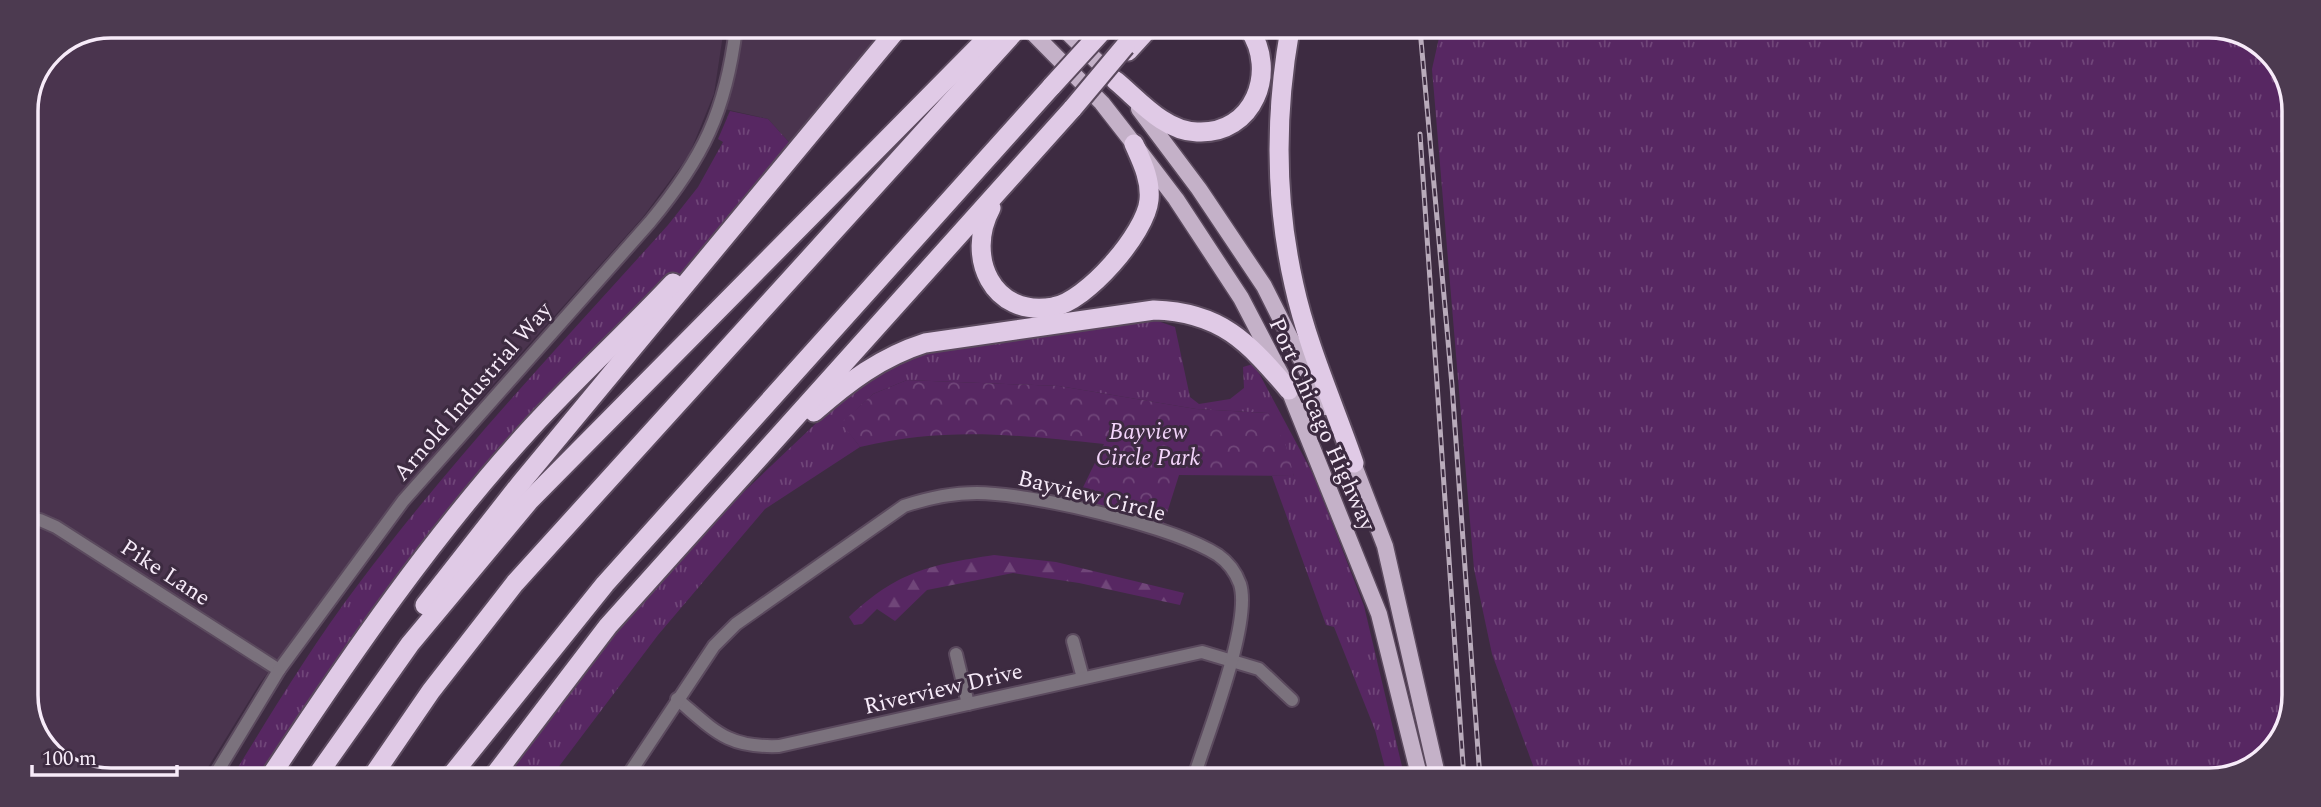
<svg xmlns="http://www.w3.org/2000/svg" width="2321" height="807" font-family="Spectral,serif">
	<defs>
		<pattern id="grass-tufts" width="24" height="20" patternUnits="userSpaceOnUse" patternTransform="scale(1.75)"><rect width="24" height="20" fill="#572762"/><path d="M3 7l-1-3M5 7V3M7 7l1-3M15 17l-1-3M17 17v-4M19 17l1-3" fill="none" stroke="#704679"/></pattern>
		<pattern id="forest-firs" width="22" height="20" patternUnits="userSpaceOnUse" patternTransform="scale(1.75)"><rect width="22" height="20" fill="#572762"/><path d="M5 1l3.5 6h-7zM16 11l3.5 6h-7z" fill="#704679"/></pattern>
		<pattern id="park-crowns" width="20" height="18" patternUnits="userSpaceOnUse" patternTransform="scale(1.75)"><rect width="20" height="18" fill="#572762"/><path d="M2 6a3 3 0 1 1 6 0M12 15a3 3 0 1 1 6 0" fill="none" stroke="#704679"/></pattern>
	</defs>
	<rect width="100%" height="100%" fill="#3d2b41"/>
	<g fill="#4a344e">
		<path d="M112 26 724 28 714 94 689 155 643 217 450 433 260 683 202 777 84 776 44 748 26 701V106L52 51Z"/>
		<path d="M736 28H897L796 150 768 119 720 108Z"/>
	</g>
	<g fill="url(#grass-tufts)">
		<path d="M1441 29 2237 31 2277 59 2295 106 2290 723 2261 763 2210 781 1538 779 1492 654 1474 569 1432 69Z"/>
		<path d="M730 111 768 119 796 150 629 329 532 427 270 777H232C272 712 311 647 357 586 452 459 562 343 668 225L698 187 723 142 718 139Z"/>
		<path d="M1152 319 1175 327 1190 397 1199 404 1230 399 1244 388 1243 367 1253 364 1260 375 1314 476 1364 606 1405 779H1388L1375 730 1334 627 1326 625 1272 476H1294L1268 413 1196 409 1059 386 907 380 873 394 842 423 860 447 765 509 658 635 551 777H501L619 626 730 505 852 389 898 363 944 349Z"/>
	</g>
	<path fill="url(#forest-firs)" d="M994 555 1056 562 1184 593 1180 605 1079 583 1013 573 927 590 895 621 877 609 862 624 854 625 849 617C898 571 929 565 994 555Z"/>
	<path fill="url(#park-crowns)" d="M907 380 1059 386 1196 409 1268 413 1286 446 1294 476 1179 475 1161 532 1073 508 1104 444C1015 435 949 426 860 447L841 423 873 394Z"/>
	<g fill="none" stroke-linecap="round" stroke-linejoin="round">
		<g stroke="#5b4a5e" stroke-width="16">
			<g id="minor">
				<path d="M26 521 40 520 56 527 279 670"/>
				<path d="M1073 641 1083 678"/>
				<path d="M956 654 968 704"/>
				<path d="M677 699C715 731 727 748 779 746L1202 652 1259 669 1292 700"/>
				<path d="M214 777 279 670 403 501 650 222C703 158 726 111 736 28"/>
				<path d="M627 777 714 646 736 624 904 506C928 498 952 493 977 493 1031 493 1173 526 1218 555 1228 562 1236 573 1240 584 1252 622 1208 733 1195 774"/>
				<path d="M1152 779 1195 774 1200 777"/>
			</g>
		</g>
		<g stroke="#5b4a5e" stroke-width="19">
			<g id="major">
				<path d="M1028 28 1102 103 1134 144 1176 199 1241 298 1289 390 1379 614 1420 779"/>
				<path d="M1063 28 1114 78"/>
				<path d="M1139 109 1199 189 1264 286 1325 407"/>
				<path d="M1350 455 1385 546 1438 779"/>
			</g>
		</g>
		<g stroke="#5b4a5e" stroke-width="23">
			<g id="highway">
				<path d="M1290 29C1275 113 1275 201 1294 285 1307 345 1334 405 1354 463"/>
				<path d="M1128 51 1149 28"/>
				<path d="M1116 81C1139 100 1164 131 1197 132 1254 135 1278 71 1249 29"/>
				<path d="M991 208C965 256 992 318 1053 307 1086 302 1146 233 1149 200 1151 180 1142 162 1134 144"/>
				<path d="M814 412C848 382 881 357 925 343L1154 310C1221 312 1248 342 1289 390"/>
				<path d="M425 605 520 484 898 28"/>
				<path d="M270 777C350 656 433 535 532 427 577 378 627 332 673 283"/>
				<path d="M316 777 410 644 530 500 997 28"/>
				<path d="M372 777 431 691 515 583 1018 28"/>
				<path d="M450 777 605 584 1052 86"/>
				<path d="M493 777 608 626 1073 108"/>
			</g>
		</g>
		<use href="#minor" stroke="#7b727d" stroke-width="12"/>
		<use href="#major" stroke="#c4b1c8" stroke-width="16"/>
		<use href="#highway" stroke="#e0cae6" stroke-width="19"/>
		<g stroke="#b9abbb" stroke-width="5">
			<g id="rail">
				<path d="M1420 29 1452 385 1480 779"/>
				<path d="M1420 134 1464 779"/>
			</g>
		</g>
		<use href="#rail" stroke="#3d2b41" stroke-width="2.5" stroke-dasharray="8" stroke-linecap="butt"/>
		<g stroke="#5b4a5e" stroke-width="23" stroke-linecap="butt">
			<g id="highway-bridge">
				<path d="M1052 86 1105 28"/>
				<path d="M1073 108 1125 46"/>
			</g>
		</g>
		<use href="#highway-bridge" stroke="#e0cae6" stroke-width="19"/>
	</g>
	<g text-anchor="middle" stroke-width="6" stroke-linejoin="round" paint-order="stroke">
		<g font-size="23" fill="#f7ebf9" stroke="#3d2b41">
			<text transform="translate(472 391) rotate(-49)" y="8">Arnold Industrial Way</text>
			<text transform="translate(1323 424) rotate(66)" y="8">Port Chicago Highway</text>
			<text transform="translate(1092 495) rotate(14)" y="8">Bayview Circle</text>
			<text transform="translate(166 572) rotate(33)" y="8">Pike Lane</text>
			<text transform="translate(943 688) rotate(-13)" y="8">Riverview Drive</text>
		</g>
		<g font-size="23" font-style="italic" fill="#f4d5fb" stroke="#3d2b41">
			<text x="1148" y="439">Bayview<tspan x="1148" dy="26">Circle Park</tspan></text>
		</g>
	</g>
	<path d="M0 0H2321V807H0ZM111 38H2209A73 73 0 0 1 2282 111V695A73 73 0 0 1 2209 768H111A73 73 0 0 1 38 695V111A73 73 0 0 1 111 38Z" fill="#4c3a50" fill-rule="evenodd"/>
	<path fill="none" stroke="#f7ebf9" stroke-width="3.5" d="M111 38H2209A73 73 0 0 1 2282 111V695A73 73 0 0 1 2209 768H111A73 73 0 0 1 38 695V111A73 73 0 0 1 111 38Z"/>
	<path d="M32 765v10h145v-10" fill="none" stroke="#f7ebf9" stroke-width="3.5"/>
	<text x="42" y="765" font-size="21" fill="#f7ebf9" stroke="#3d2b41" stroke-width="5" paint-order="stroke">100 m</text>
</svg>
